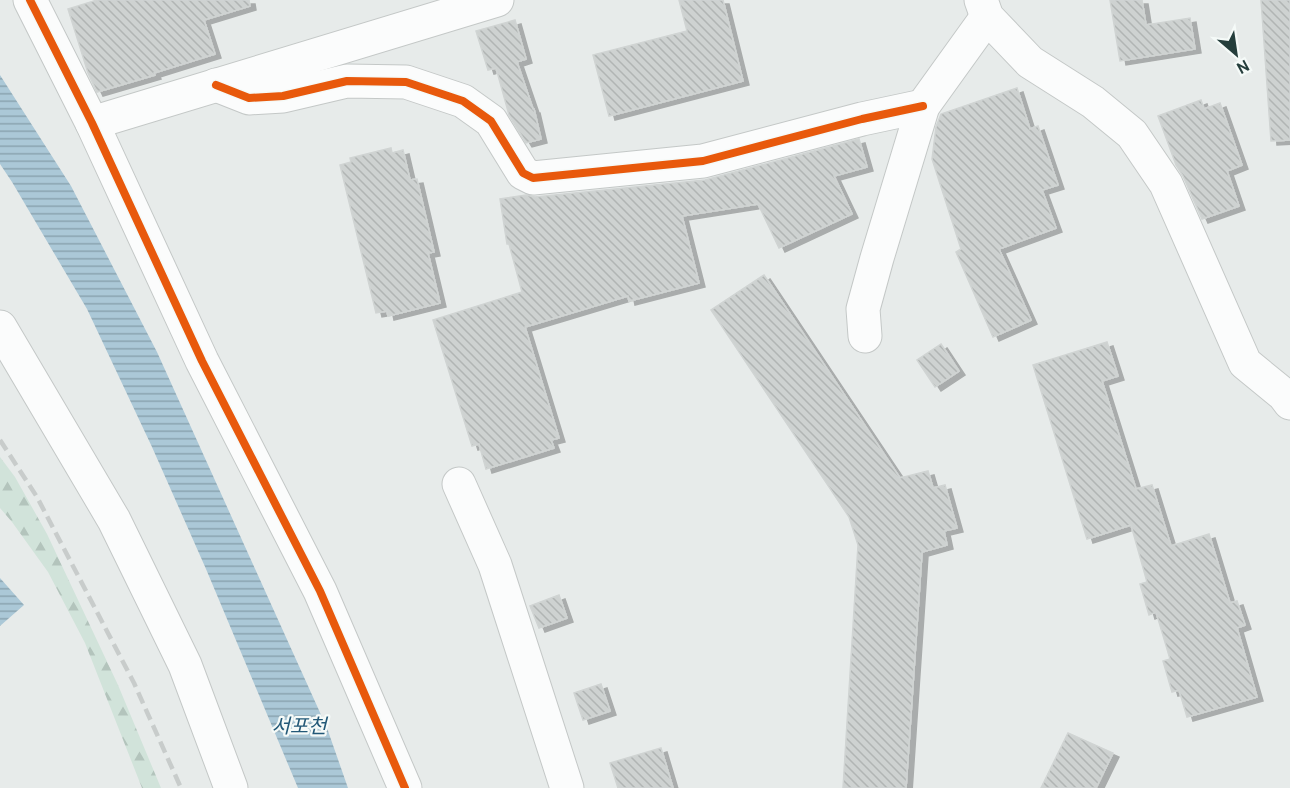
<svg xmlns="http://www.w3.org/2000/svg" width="1290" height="788" font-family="Cabin,'Noto Sans KR',sans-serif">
	<defs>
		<pattern id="forest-firs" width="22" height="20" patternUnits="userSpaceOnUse" patternTransform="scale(1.5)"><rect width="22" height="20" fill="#d1e3da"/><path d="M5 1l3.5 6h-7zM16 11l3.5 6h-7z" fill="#b3c4bc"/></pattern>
		<pattern id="water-rules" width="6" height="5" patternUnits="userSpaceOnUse" patternTransform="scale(1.5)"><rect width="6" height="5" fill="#abc8d7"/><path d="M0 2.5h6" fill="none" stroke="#8ba4b0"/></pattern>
		<pattern id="building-back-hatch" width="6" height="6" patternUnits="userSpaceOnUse" patternTransform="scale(1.5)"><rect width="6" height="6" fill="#ced2d1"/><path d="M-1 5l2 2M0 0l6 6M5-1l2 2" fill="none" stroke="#b1b5b4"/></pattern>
		<filter id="shadow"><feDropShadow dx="6" dy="4" stdDeviation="0" flood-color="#0004"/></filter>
	</defs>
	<rect width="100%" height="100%" fill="#e7ebea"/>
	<path fill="url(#forest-firs)" d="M0 457 15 477 47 534 118 685 161 788H142L85 643 48 572 12 522 0 508Z"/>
	<g fill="url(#water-rules)">
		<path d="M0 75 71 186 157 352 327 728 348 788H298L206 569 152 447 87 309 12 182 0 164Z"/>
		<path d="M0 578 24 605 0 626Z"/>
	</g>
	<g fill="url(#building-back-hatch)" stroke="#d0d4d3" stroke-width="1.5" filter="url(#shadow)">
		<path d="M97 0H249L250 6 204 20 215 54 154 73 155 75 97 92 88 73 68 9Z"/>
		<path d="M679 0H723L743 81 609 116 593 55 687 31Z"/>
		<path d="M1110 0H1142L1146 25 1190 18 1195 49 1120 61Z"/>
		<path d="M1261 0H1290V140L1271 141Z"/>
		<path d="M515 20 526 59 517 62 533 109H534L541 139 526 143 509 115 496 68 488 70 476 31Z"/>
		<path d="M1017 88 1030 129 1038 126 1058 185 1042 190 1056 228 999 249 1031 320 993 337 956 252 961 249 932 159 936 127 941 114Z"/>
		<path d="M1201 100 1204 109 1220 103 1242 165 1227 171 1239 206 1202 219 1183 176 1176 165 1158 116Z"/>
		<path d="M859 139 867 167 834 176 852 214 779 248 758 204 682 216 699 283 629 301 628 296 525 327 559 438 551 440 554 448 486 469 479 444 472 446 433 320 522 292 509 244H507L500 199 526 195 535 197 705 180Z"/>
		<path d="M391 148 392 153 403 150 410 180 417 179 434 252 428 253 440 303 388 316 387 311 376 313 340 165 351 162 350 158Z"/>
		<path d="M764 275 900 478 928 471 933 488 945 485 957 528 944 531 947 545 922 552 906 788H843L858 545 849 517 711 310Z"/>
		<path d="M1107 342 1118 376 1102 381 1136 489 1152 485 1171 546 1209 534 1230 603 1237 601 1245 625 1237 628 1257 697 1187 717 1179 690 1172 692 1163 661 1170 659 1156 612 1149 615 1140 584 1147 582 1131 525 1087 539 1033 365Z"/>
		<path d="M941 344 959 371 935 387 917 360Z"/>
		<path d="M559 595 567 618 539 628 530 606Z"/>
		<path d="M601 684 610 711 583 720 574 693Z"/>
		<path d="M1068 733 1113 753 1096 788H1041Z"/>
		<path d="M661 748 673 788H618L610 763Z"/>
	</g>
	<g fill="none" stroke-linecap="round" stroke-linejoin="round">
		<g stroke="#c4c8c7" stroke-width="35">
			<g id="minor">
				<path d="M981 0 987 17 1030 62 1093 102 1132 134 1166 184 1245 363 1284 395 1290 403"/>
				<path d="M216 85 249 98 283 96 347 81 406 82 463 101 491 121 523 173 533 178 703 161 862 119 923 106"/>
				<path d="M92 123 497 0"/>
				<path d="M865 336 863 309 877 258 923 106 987 17"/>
				<path d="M459 484 495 565 567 788"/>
			</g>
		</g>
		<g stroke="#c4c8c7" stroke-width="35">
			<g id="tertiary">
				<path d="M30 0 92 123 202 361 320 591 405 788"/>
				<path d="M0 327 114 520 185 665 231 788"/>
			</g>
		</g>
		<use href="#minor" stroke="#fbfcfc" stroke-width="33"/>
		<use href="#tertiary" stroke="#fbfcfc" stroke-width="33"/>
		<path stroke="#c8cccb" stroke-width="4.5" stroke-dasharray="12 6" stroke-linecap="butt" d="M0 440 37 497 134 683 181 788"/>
		<g stroke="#f5faf8" stroke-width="11">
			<g id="cycleway">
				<path d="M30 0 92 123 202 361 320 591 405 788"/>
				<path d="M216 85 249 98 283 96 347 81 406 82 463 101 491 121 523 173 533 178 703 161 862 119 923 106"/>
			</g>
		</g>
		<use href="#cycleway" stroke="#e8590c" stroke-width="8"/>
	</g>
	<g text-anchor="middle" stroke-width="4.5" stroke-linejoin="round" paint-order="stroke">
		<g font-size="20" font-style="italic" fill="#225877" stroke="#f5faf8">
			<text x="299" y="733">서포천</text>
		</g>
	</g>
	<g transform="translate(1236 54) rotate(151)" stroke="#f5faf8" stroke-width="4.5" paint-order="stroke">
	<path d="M0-4.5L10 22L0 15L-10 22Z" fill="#253e3c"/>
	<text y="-9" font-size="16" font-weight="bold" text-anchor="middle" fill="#253e3c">N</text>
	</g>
</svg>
